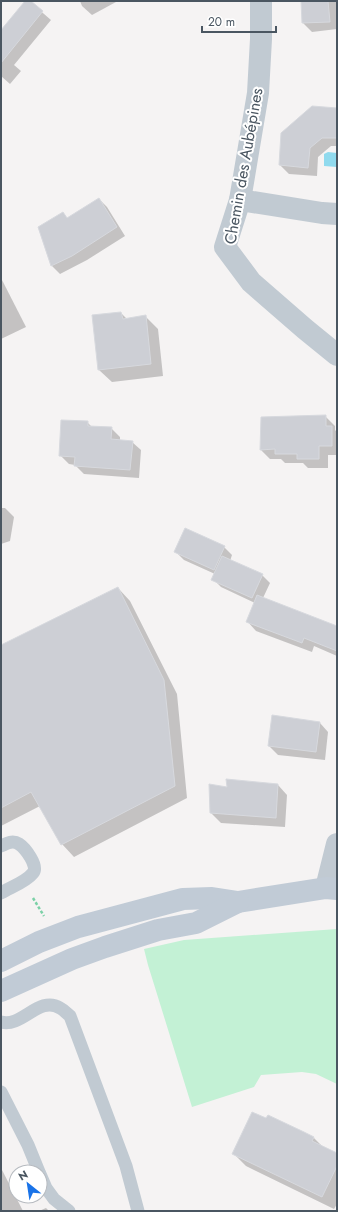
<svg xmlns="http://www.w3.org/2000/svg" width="338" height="1212" font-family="Jost,sans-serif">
	<rect width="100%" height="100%" fill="#f5f3f3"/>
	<path fill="#c3f1d5" d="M337 929V1084L316 1074 302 1072 261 1075 254 1087 192 1107 148 965 144 949 184 940Z"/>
	<path fill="#90daee" d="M328 152 337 153V167L324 166V154Z"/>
	<g fill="#0003">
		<path d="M27 1H29L51 20 14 65 21 71 10 84 1 76V31Z"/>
		<path d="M80 1H116V2L92 15 82 6Z"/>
		<path d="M302 1H337V29L312 32 303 23Z"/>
		<path d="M337 109V146H331L318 157 317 176 289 174 280 165Z"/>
		<path d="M99 199 107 207 125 236 87 260 60 274 52 266 39 228 63 213 68 219Z"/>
		<path d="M1 278 26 327 1 339Z"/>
		<path d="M121 313 127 319 145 316 158 329 163 376 112 382 99 370Z"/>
		<path d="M325 416 335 426V430L337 432V455H328V468H308L303 463H285L281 459H270L261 450Z"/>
		<path d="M87 422 92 427 111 428 120 437V441L132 442 141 450 139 478 84 474 75 465 69 464 60 455Z"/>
		<path d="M1 508H5L14 517 10 541 1 544Z"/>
		<path d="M224 547 232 555 230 561 262 575 270 583 263 598 337 627V656L314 646 312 652 256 631 247 621 255 603 221 587 213 579 215 574 184 560 175 551Z"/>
		<path d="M118 588 130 601 177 694 187 798 74 857 62 844 40 806 1 826V647Z"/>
		<path d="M320 723 328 732 325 760 278 755 269 746Z"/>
		<path d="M278 785 287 795 285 827 221 823 211 813 228 788Z"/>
		<path d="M314 1138 323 1147 337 1154V1204L334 1209 246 1166 234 1154Z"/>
		<path d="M1 1168 23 1211H1Z"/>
		<path d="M46 1208 49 1211H39Z"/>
	</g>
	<g fill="#cdcfd5" stroke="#d7d9de">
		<path d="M25 1H31L43 11 1 63V30Z"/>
		<path d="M301 1H328L330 22 302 23Z"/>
		<path d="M312 106 337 108V138H322L310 148 308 168 279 165 281 133Z"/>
		<path d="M99 198 117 227 72 256 51 266 38 227 63 212 67 218Z"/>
		<path d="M121 312 123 319 146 315 151 364 98 370 92 315Z"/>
		<path d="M326 415V426H332V446H319V459H297V454H275V449L260 450 261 417Z"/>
		<path d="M61 420 88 421V426L112 427 111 439 133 441 130 470 74 466 75 457 59 456Z"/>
		<path d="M185 528 225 546 214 570 174 552Z"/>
		<path d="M222 556 263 574 252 598 211 580Z"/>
		<path d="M118 587 164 680 175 786 61 845 31 792 1 808V645Z"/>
		<path d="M257 595 337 626V651L304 638 302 643 246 622Z"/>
		<path d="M272 715 320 722 316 752 268 746Z"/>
		<path d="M226 779 278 784 276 818 210 813 209 784 227 787Z"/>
		<path d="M252 1112 266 1118 268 1115 304 1132 314 1137 312 1141 337 1153V1166L322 1197 232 1154Z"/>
	</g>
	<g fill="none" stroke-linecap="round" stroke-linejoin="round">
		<path stroke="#7ad0a6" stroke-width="2.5" stroke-dasharray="3 2" stroke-linecap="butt" d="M33 898 44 916"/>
		<g stroke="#c1cad2" stroke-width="13">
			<path d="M1 846C7 843 13 840 19 844 25 848 39 866 33 873 26 882 11 887 1 893"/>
			<path d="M1 1022C22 1028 39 995 60 1008 64 1010 67 1014 70 1016L126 1166 138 1211"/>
			<path d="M1 1092 28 1145 39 1172"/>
			<path d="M40 1174 46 1188 54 1199 69 1211"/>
		</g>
		<g stroke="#c1cad2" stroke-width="22">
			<path d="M261 1V39L258 93 240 200 225 247 251 282 305 329 337 355"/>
			<path d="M240 200 322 213 337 214"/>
			<path d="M326 888 337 844"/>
		</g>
		<g stroke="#c1cbd6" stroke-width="22">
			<path d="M1 961 39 942 78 927 183 899 212 898 238 902 326 888 337 889"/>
			<path d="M1 991 72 959 105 947 158 930 196 923 238 902"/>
		</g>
	</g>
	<g text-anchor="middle" stroke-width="4" stroke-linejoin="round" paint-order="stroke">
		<g font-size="16" fill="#4a5661" stroke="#fff">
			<text transform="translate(243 166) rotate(-80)" y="6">Chemin des Aubépines</text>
		</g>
	</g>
	<rect width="338" height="1212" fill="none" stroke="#4a5661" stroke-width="4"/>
	<g transform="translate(28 1184) rotate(330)"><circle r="19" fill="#ffffff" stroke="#b7bbc0"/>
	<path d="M0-3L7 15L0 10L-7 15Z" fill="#1a73e8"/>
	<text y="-6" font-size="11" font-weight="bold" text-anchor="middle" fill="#4a5661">N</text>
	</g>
	<path d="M202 26v6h74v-6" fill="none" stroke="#4a5661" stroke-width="2"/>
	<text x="208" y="26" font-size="12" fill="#4a5661" stroke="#ffffff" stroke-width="3" paint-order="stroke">20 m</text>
</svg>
